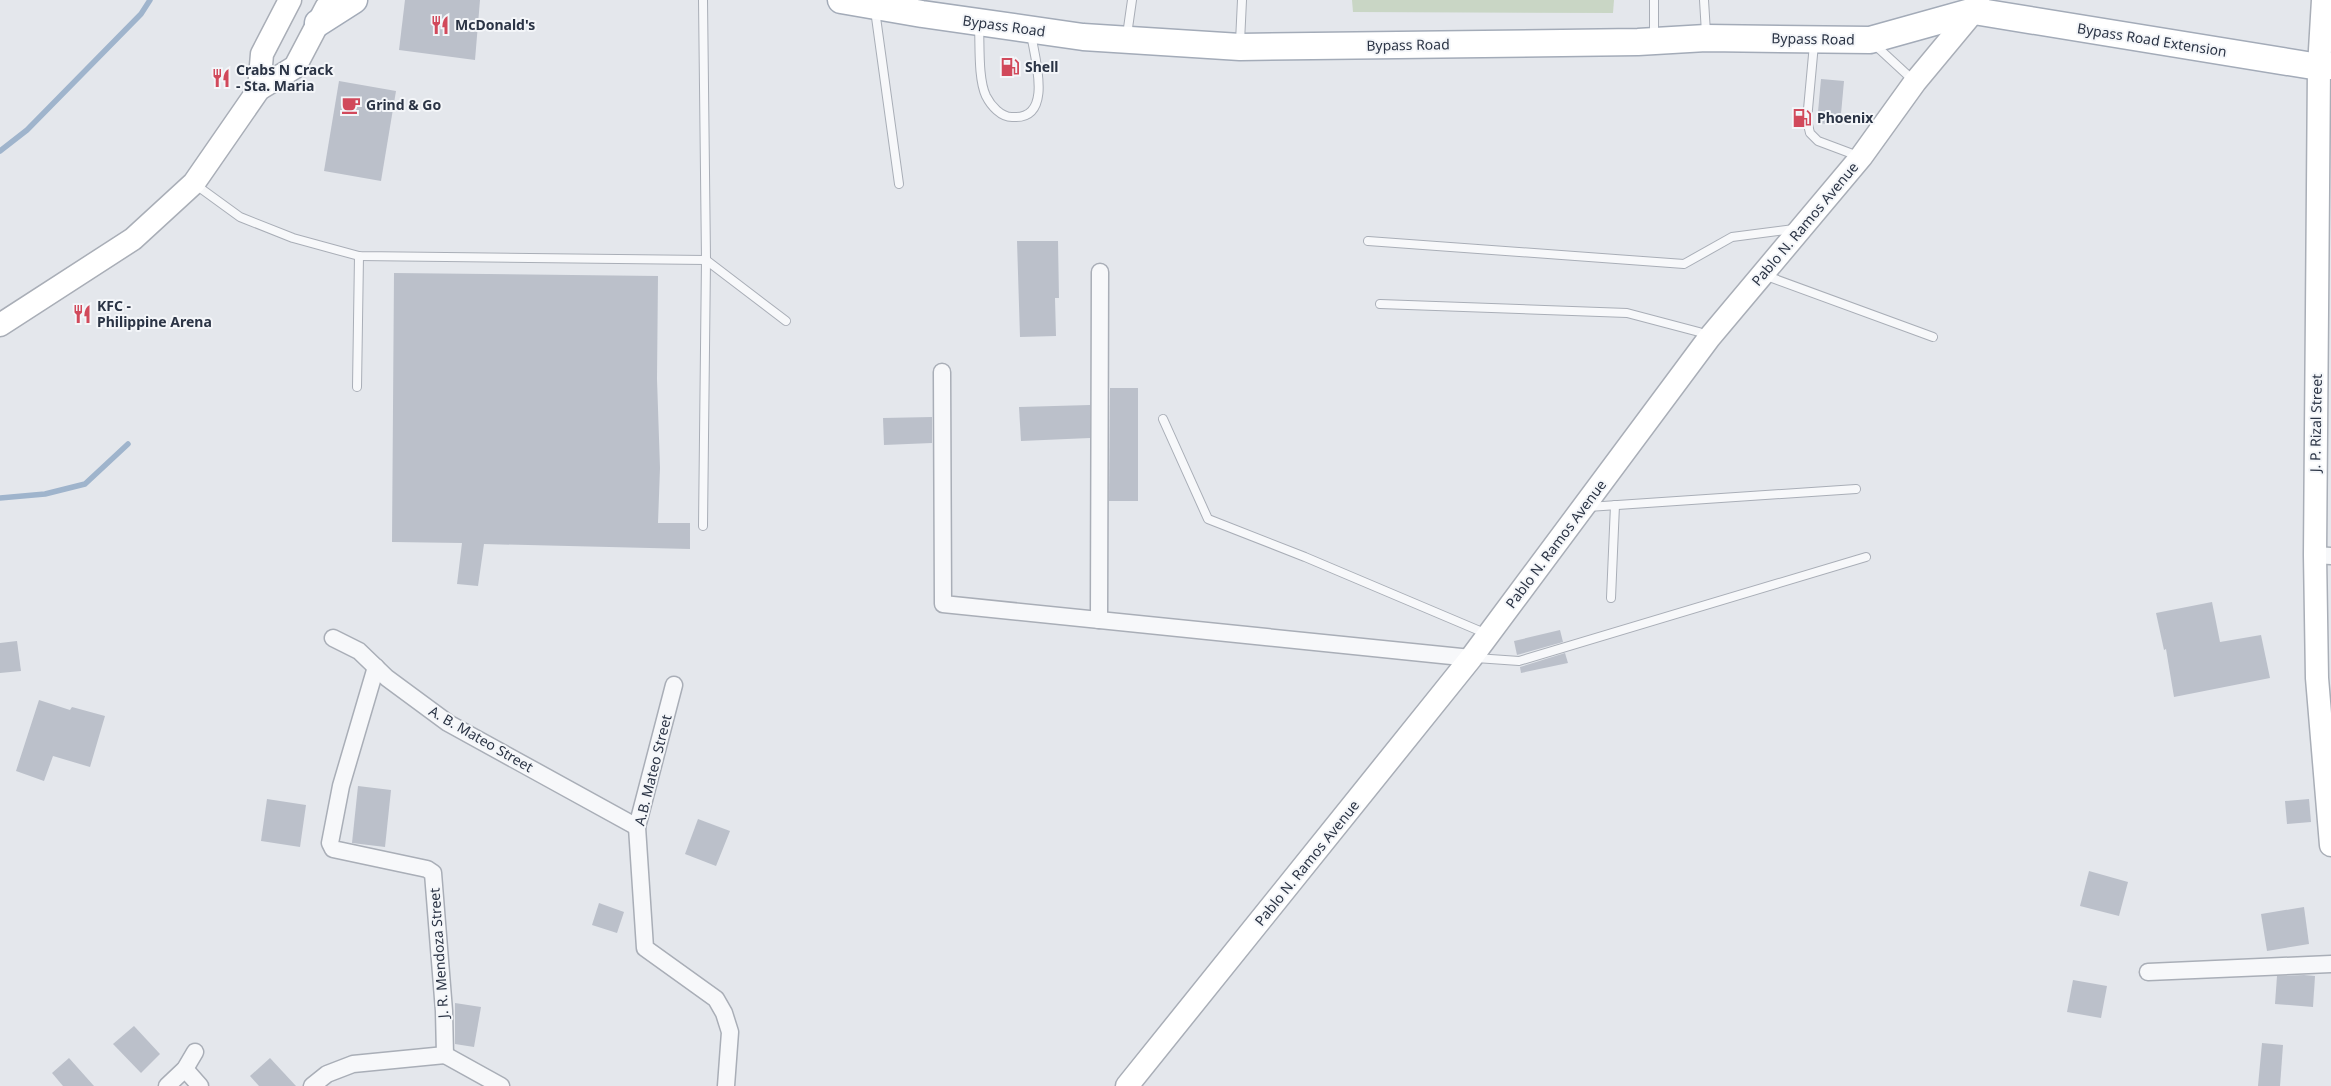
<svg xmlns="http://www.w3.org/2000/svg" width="2331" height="1086" font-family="'Noto Sans',sans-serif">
	<rect width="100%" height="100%" fill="#e4e7ec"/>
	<path fill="#c9d6c5" d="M1352 0H1614L1613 13 1353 12Z"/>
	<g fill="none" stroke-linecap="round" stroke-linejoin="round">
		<g stroke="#9fb4cc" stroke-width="5.5">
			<path d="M0 151 27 130 141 14 150 0"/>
			<path d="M0 498 45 494 85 484 128 444"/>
		</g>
	</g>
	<g fill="#bbc0ca">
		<path d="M405 0H480L475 60 399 50Z"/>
		<path d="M1821 79 1844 81 1840 125 1817 123Z"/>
		<path d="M339 81 396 91 381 181 324 171Z"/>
		<path d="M1017 241H1058L1059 298H1055L1056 336 1020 337Z"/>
		<path d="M394 273 658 276 657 379 660 468 658 523H690V549L484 544 478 586 457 584 462 543 392 542Z"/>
		<path d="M1110 388H1138V501H1109Z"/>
		<path d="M1090 405V438L1021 441 1019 407Z"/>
		<path d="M932 417V443L884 445 883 418Z"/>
		<path d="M2212 602 2220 642 2261 635 2270 678 2174 697 2166 649 2164 650 2156 613Z"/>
		<path d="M1560 630 1563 642 1517 655 1514 641Z"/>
		<path d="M17 641 21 671 0 673V643Z"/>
		<path d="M1565 653 1568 663 1521 673 1520 667Z"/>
		<path d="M39 700 70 710 72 707 105 716 90 767 53 756 44 781 16 771Z"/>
		<path d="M358 786 391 790 385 847 352 843Z"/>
		<path d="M267 799 306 805 300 847 261 841Z"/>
		<path d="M2309 799 2311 822 2287 824 2285 801Z"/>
		<path d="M698 819 730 831 716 866 685 854Z"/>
		<path d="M2089 871 2128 882 2119 916 2080 906Z"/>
		<path d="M599 903 624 912 617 933 592 925Z"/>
		<path d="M2304 907 2309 944 2267 951 2261 914Z"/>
		<path d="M2304 975 2315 976 2313 1007 2275 1004 2277 976Z"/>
		<path d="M2073 980 2107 986 2101 1018 2067 1012Z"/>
		<path d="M455 1003 481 1007 474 1047 455 1044Z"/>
		<path d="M134 1026 160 1054 141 1073 113 1044Z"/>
		<path d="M2262 1043 2283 1045 2280 1086H2258Z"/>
		<path d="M69 1058 94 1086H63L52 1073Z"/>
		<path d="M270 1058 296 1086H259L250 1076Z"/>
	</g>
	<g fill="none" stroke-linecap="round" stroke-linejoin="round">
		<g stroke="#a9aeb7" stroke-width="10">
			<g id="lane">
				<path d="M703 0 706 260 703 526"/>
				<path d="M1654 0V38"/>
				<path d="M1704 0 1706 33"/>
				<path d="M875 10 899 184"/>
				<path d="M979 27C980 46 978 79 986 96 991 106 1001 117 1012 117 1054 120 1035 59 1031 34"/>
				<path d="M1127 35 1132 0"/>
				<path d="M1240 42 1242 0"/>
				<path d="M1814 44 1807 120 1810 133 1818 141 1858 156"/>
				<path d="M1875 45 1914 81"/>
				<path d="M196 185 240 217 293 238 359 256 706 260 786 321"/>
				<path d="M1368 241 1684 264 1732 237 1794 229"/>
				<path d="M1764 275 1933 337"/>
				<path d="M1380 304 1627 313 1699 332 1706 337"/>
				<path d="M357 387 359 256"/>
				<path d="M1163 419 1208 519 1305 557 1487 634"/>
				<path d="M1588 507 1856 489"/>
				<path d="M1611 598 1615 505"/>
				<path d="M1476 658 1519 661 1866 557"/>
			</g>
		</g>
		<g stroke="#a9aeb7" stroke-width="19">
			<g id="street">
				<path d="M942 372 943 604 1471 658"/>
				<path d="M2315 555 2331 556"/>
				<path d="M1099 620 1100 272"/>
				<path d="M333 638 359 651 387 678 448 723 637 827"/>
				<path d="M376 667 341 786 330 843 333 849 427 869 433 873 444 1011 445 1055"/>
				<path d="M674 685 637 827 645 948 716 999 724 1013 730 1032 726 1086"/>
				<path d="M2148 972 2331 964"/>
				<path d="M445 1055 501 1086"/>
				<path d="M185 1069 200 1086"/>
				<path d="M167 1086 185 1069 195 1052"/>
				<path d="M312 1086 327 1074 353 1064 445 1055"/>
			</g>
		</g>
		<g stroke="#a9aeb7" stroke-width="25">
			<g id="secondary">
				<path d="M2323 0 2319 67 2315 555 2317 678 2331 845"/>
				<path d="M259 89 262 54 290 0"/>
				<path d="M0 325 133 239 194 183 259 89 295 67 326 8"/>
				<path d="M1127 1086 1471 658 1709 338 1861 157 1915 82 1979 5"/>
			</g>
		</g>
		<g stroke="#a3abb8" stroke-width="29">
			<g id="primary">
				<path d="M841 0 922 14 1083 37 1240 47 1638 42 1706 38 1870 40 1974 11 2319 67 2331 66"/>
				<path d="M318 23 354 0"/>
			</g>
		</g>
		<use href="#lane" stroke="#f7f8fa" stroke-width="8"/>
		<use href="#street" stroke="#f7f8fa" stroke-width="16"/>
		<use href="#secondary" stroke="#fff" stroke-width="22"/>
		<use href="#primary" stroke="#fff" stroke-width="26"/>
	</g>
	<defs>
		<g id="restaurant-bare" transform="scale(1.5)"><path d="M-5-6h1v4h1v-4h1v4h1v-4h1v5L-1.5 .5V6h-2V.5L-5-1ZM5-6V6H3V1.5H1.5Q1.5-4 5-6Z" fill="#d1495b" stroke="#f4f6f9" stroke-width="2.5" paint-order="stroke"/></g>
		<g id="fuel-bare" transform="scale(1.5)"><path d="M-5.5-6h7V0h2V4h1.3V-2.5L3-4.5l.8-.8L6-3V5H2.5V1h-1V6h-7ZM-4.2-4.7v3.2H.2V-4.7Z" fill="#d1495b" stroke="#f4f6f9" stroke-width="2.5" paint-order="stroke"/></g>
		<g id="cafe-bare" transform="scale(1.5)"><path d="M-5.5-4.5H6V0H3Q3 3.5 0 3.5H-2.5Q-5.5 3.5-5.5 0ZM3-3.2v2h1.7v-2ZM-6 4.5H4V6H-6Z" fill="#d1495b" stroke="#f4f6f9" stroke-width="2.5" paint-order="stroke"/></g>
	</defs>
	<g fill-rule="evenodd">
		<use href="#restaurant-bare" x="440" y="25"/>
		<use href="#fuel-bare" x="1010" y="67"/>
		<use href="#restaurant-bare" x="221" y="78"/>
		<use href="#cafe-bare" x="351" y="105"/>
		<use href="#fuel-bare" x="1802" y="118"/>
		<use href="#restaurant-bare" x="82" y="314"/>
	</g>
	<g text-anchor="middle" stroke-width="4" stroke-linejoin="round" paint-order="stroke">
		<g font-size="14" font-weight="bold" fill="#2b3445" stroke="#f4f6f9" text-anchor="start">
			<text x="455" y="30">McDonald's</text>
			<text x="1025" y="72">Shell</text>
			<text x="236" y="75">Crabs N Crack<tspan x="236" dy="16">- Sta. Maria</tspan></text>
			<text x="366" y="110">Grind &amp; Go</text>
			<text x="1817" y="123">Phoenix</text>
			<text x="97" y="311">KFC -<tspan x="97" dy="16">Philippine Arena</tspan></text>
		</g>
		<g font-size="14" fill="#2b3445" stroke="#f4f6f9">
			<text transform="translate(1004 26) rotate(8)" y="5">Bypass Road</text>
			<text transform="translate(1813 39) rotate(1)" y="5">Bypass Road</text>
			<text transform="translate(2152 40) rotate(9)" y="5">Bypass Road Extension</text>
			<text transform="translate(1408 45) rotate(-1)" y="5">Bypass Road</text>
			<text transform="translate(1805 224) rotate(-50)" y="5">Pablo N. Ramos Avenue</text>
			<text transform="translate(2316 423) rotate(-89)" y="5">J. P. Rizal Street</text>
			<text transform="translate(1556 544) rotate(-53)" y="5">Pablo N. Ramos Avenue</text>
			<text transform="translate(481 739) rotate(30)" y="5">A. B. Mateo Street</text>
			<text transform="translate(653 770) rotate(-76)" y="5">A.B. Mateo Street</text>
			<text transform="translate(1307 863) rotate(-51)" y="5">Pablo N. Ramos Avenue</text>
			<text transform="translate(439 953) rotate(-94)" y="5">J. R. Mendoza Street</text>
		</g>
	</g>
</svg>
